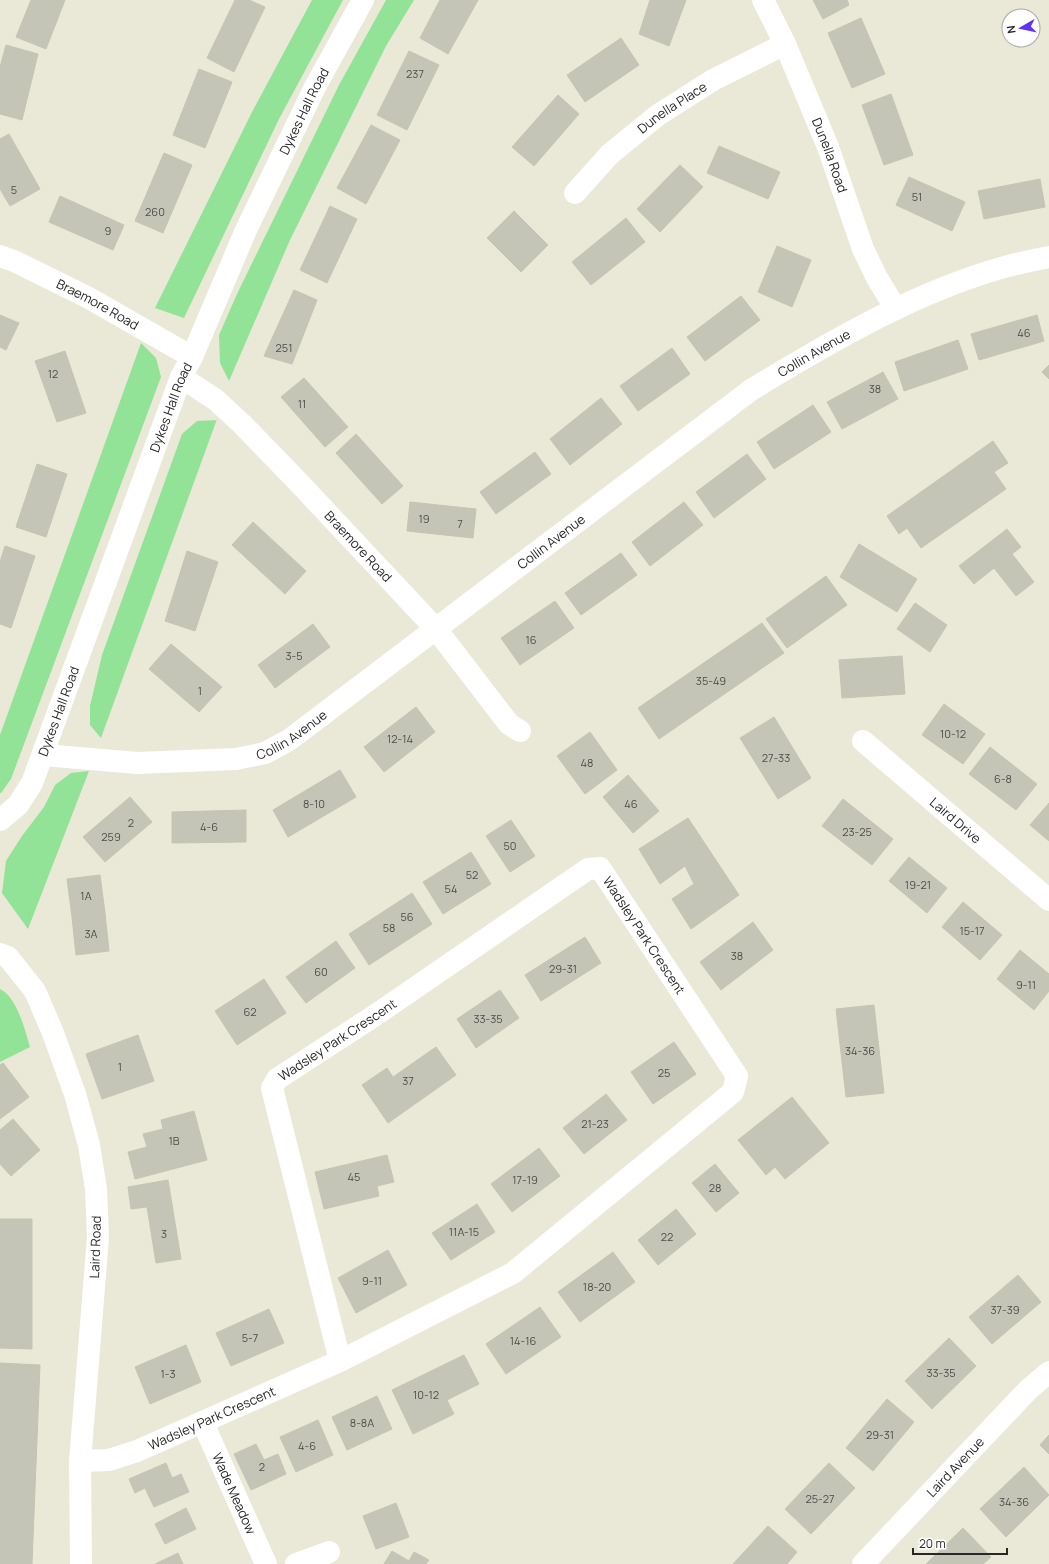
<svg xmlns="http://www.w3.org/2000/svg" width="1049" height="1564" font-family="Manrope,sans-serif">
	<rect width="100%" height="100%" fill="#eae9d7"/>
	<g fill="#92e298">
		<path d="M312 0H343L279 119 184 318 155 308 252 112Z"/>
		<path d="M386 0H414L386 46 290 240 229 381 220 363 219 335 237 294 339 85Z"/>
		<path d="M141 343 156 358 161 377 11 779 1 793H0V735Z"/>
		<path d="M217 420V419L101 738 90 725V706L102 655 182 434 197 421Z"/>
		<path d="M89 771 28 929 2 893 6 861 22 836 44 807 55 785 71 773Z"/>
		<path d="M0 989C17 997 25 1030 30 1047L0 1062Z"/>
	</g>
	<g fill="#c4c5b7" stroke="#c4c5b1">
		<path d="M31 0H65L46 49 16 37Z"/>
		<path d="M235 0H249L265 7 234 72 207 58Z"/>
		<path d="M440 0H478L448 54 420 38Z"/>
		<path d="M650 0H686L669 46 639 34Z"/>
		<path d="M813 0H847L849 5 823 19Z"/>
		<path d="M861 18 885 74 852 88 828 33Z"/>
		<path d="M621 38 639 65 585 102 567 75Z"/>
		<path d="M6 45 38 54 22 120 0 114V67Z"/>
		<path d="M409 51 439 65 407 130 377 115Z"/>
		<path d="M199 69 232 82 205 148 173 135Z"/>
		<path d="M891 94 913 155 884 165 862 105Z"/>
		<path d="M558 95 579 114 534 166 512 147Z"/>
		<path d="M371 125 400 140 366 204 337 188Z"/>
		<path d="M9 134 40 189 10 206 0 189V139Z"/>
		<path d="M719 146 780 172 768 199 707 173Z"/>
		<path d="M164 153 192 165 163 233 135 221Z"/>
		<path d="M680 165 703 187 660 232 637 209Z"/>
		<path d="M909 177 965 202 952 231 896 205Z"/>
		<path d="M1040 179 1045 207 984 219 978 191Z"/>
		<path d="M60 196 124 225 113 250 49 222Z"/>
		<path d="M330 206 357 219 327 283 300 270Z"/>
		<path d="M514 211 548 245 521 272 487 238Z"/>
		<path d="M626 218 645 242 591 285 572 262Z"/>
		<path d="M777 246 811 260 792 307 758 292Z"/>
		<path d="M294 290 317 300 292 364 264 356Z"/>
		<path d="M741 296 760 320 705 361 687 337Z"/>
		<path d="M0 315 19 323 6 350 0 347Z"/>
		<path d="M1037 315 1044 341 979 360 971 334Z"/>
		<path d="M958 340 968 369 904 391 895 362Z"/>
		<path d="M672 348 690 374 638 411 620 386Z"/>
		<path d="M65 351 86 413 57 422 35 361Z"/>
		<path d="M1049 365V379L1042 372Z"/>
		<path d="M883 372 898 399 842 429 827 402Z"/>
		<path d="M304 378 348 427 325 447 281 397Z"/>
		<path d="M601 398 622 424 570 465 550 439Z"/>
		<path d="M813 405 831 432 774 469 757 442Z"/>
		<path d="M356 434 403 486 382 504 336 453Z"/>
		<path d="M993 441 1008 463 994 472 1006 489 921 548 907 528 899 534 887 516Z"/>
		<path d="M535 452 551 474 496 514 480 492Z"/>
		<path d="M747 454 766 479 714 518 696 492Z"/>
		<path d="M37 464 67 474 46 537 16 527Z"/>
		<path d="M410 502 476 509 473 538 407 531Z"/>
		<path d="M684 502 703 525 650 566 632 542Z"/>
		<path d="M253 522 306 571 285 594 232 545Z"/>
		<path d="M1007 529 1021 547 1012 554 1034 582 1016 596 994 568 974 584 959 566Z"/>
		<path d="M859 544 917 579 897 612 840 577Z"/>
		<path d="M5 546 35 556 11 628 0 624V562Z"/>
		<path d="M187 551 218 562 195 631 165 621Z"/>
		<path d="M621 553 637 575 581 615 565 593Z"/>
		<path d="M826 576 847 605 787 648 766 619Z"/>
		<path d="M555 601 574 628 520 665 501 638Z"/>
		<path d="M915 603 947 625 930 652 897 629Z"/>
		<path d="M762 623 784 653 659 739 638 708Z"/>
		<path d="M313 624 330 647 275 688 258 665Z"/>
		<path d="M171 644 222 687 199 712 149 669Z"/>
		<path d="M902 656 905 694 842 698 839 660Z"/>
		<path d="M944 704 985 734 963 764 922 735Z"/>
		<path d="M416 707 435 732 384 772 364 747Z"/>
		<path d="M774 717 811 778 778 799 740 738Z"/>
		<path d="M590 732 617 770 585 794 557 756Z"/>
		<path d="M990 747 1037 784 1016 810 969 774Z"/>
		<path d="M340 770 356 797 288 837 273 810Z"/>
		<path d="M628 775 659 811 633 833 603 797Z"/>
		<path d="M130 797 152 822 105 862 83 837Z"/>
		<path d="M843 799 893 839 872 865 822 826Z"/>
		<path d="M1049 803V841L1030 825Z"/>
		<path d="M246 810V842L172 843V812Z"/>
		<path d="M688 818 739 895 691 929 672 899 694 884 685 866 660 884 639 849Z"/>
		<path d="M511 820 535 856 510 872 486 836Z"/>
		<path d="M471 852 491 884 443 914 423 882Z"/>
		<path d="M909 857 947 888 927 913 889 881Z"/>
		<path d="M100 875 105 913 72 917 67 879Z"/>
		<path d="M412 893 432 924 369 965 349 934Z"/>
		<path d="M963 902 1002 935 980 960 942 927Z"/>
		<path d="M105 913 109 951 76 955 72 917Z"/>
		<path d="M753 922 773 950 721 990 700 962Z"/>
		<path d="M585 937 601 963 541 1001 525 975Z"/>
		<path d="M336 941 355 968 306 1003 286 977Z"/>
		<path d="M1020 950 1049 974V991L1034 1010 997 979Z"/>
		<path d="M264 979 286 1013 237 1045 215 1011Z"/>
		<path d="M500 990 519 1018 476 1048 457 1019Z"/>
		<path d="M874 1005 884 1093 846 1097 836 1009Z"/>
		<path d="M138 1035 154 1081 102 1099 86 1054Z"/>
		<path d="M674 1042 696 1074 653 1104 631 1072Z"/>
		<path d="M436 1047 456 1075 388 1123 362 1085 387 1068 393 1077Z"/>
		<path d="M3 1063 29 1097 0 1119V1065Z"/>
		<path d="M606 1094 627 1120 584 1154 563 1128Z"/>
		<path d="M792 1097 829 1143 785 1179 775 1167 766 1175 738 1140Z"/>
		<path d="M194 1111 207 1160 135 1179 128 1152 147 1147 143 1134 163 1129 161 1120Z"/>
		<path d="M13 1119 40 1150 11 1176 0 1164V1130Z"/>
		<path d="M539 1148 560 1176 512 1212 491 1184Z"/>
		<path d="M387 1155 394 1182 377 1186 379 1196 324 1209 315 1172Z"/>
		<path d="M715 1164 739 1193 716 1212 692 1183Z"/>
		<path d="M168 1180 181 1259 156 1263 147 1207 131 1209 128 1187Z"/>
		<path d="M477 1204 495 1232 451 1260 432 1233Z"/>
		<path d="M676 1209 696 1234 658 1265 638 1240Z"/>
		<path d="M0 1219H32V1349L0 1348Z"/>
		<path d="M388 1250 407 1285 356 1313 338 1278Z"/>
		<path d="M613 1252 635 1282 580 1322 558 1292Z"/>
		<path d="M1018 1275 1041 1302 992 1344 969 1317Z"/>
		<path d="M540 1307 561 1337 506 1374 486 1344Z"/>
		<path d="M269 1309 284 1343 231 1366 216 1333Z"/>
		<path d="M949 1338 976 1366 932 1409 905 1381Z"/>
		<path d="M186 1345 201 1382 150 1404 135 1367Z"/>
		<path d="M464 1355 479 1384 447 1400 454 1414 413 1434 392 1390Z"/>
		<path d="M0 1363 40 1365 32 1564H0Z"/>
		<path d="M377 1396 392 1429 347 1450 332 1417Z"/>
		<path d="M887 1399 914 1422 873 1471 846 1448Z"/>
		<path d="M318 1420 333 1455 296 1472 280 1437Z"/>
		<path d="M1049 1435V1454L1040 1445Z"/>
		<path d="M256 1444 264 1460 278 1454 286 1474 251 1490 234 1454Z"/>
		<path d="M166 1463 172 1478 181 1474 189 1492 154 1507 145 1488 135 1493 129 1479Z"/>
		<path d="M829 1463 855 1488 811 1534 785 1509Z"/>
		<path d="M1024 1467 1049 1495 1006 1537 980 1509Z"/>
		<path d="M396 1503 409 1537 376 1549 363 1516Z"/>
		<path d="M186 1508 196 1529 165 1544 155 1524Z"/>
		<path d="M768 1526 797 1552 787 1564H733Z"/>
		<path d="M963 1528 991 1557 983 1564H926Z"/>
		<path d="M392 1551 409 1561 414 1552 429 1560 426 1564H384Z"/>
		<path d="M178 1553 183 1564H155Z"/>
	</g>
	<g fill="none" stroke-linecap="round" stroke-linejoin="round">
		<g stroke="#fff" stroke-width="22">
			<path id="s1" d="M763 0 785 44 828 147 863 249 877 278 896 309"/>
			<path id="s2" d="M575 193 610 154 658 115 713 80 785 44"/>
			<path id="s3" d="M0 256 14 261 89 298 192 357"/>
			<path id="s4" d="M181 377 216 400 242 424 301 485 436 629 509 724 520 731"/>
			<path id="s5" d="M863 741 1049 900"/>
			<path id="s6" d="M44 755 137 763 236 759 265 753 289 740 751 390C841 335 944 275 1049 257"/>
			<path d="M0 954 8 957 35 991 53 1033 75 1094 89 1145 96 1189 98 1237 80 1461 81 1564"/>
			<path id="s7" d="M203 1423 266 1564"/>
			<path id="s8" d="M80 1461 109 1460 137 1451 340 1361 272 1088 277 1079 377 1014 588 869 600 868 737 1076 733 1092 513 1273 340 1361"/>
			<path d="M296 1564 329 1552"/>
			<path id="s9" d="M863 1564 1028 1390 1049 1372"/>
		</g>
		<path stroke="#fff" stroke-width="22" id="s10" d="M0 820 18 805 32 783 181 377 192 357 246 230 315 87 363 0"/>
	</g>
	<g text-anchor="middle" stroke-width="3.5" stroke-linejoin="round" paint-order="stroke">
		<g font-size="11" fill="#4e4e4b">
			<text x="415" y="78">237</text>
			<text x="14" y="194">5</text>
			<text x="917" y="201">51</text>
			<text x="155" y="216">260</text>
			<text x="108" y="235">9</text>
			<text x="1024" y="337">46</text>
			<text x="284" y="352">251</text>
			<text x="53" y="378">12</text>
			<text x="875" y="393">38</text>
			<text x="302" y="408">11</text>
			<text x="424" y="523">19</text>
			<text x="460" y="528">7</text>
			<text x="531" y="644">16</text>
			<text x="294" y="660">3-5</text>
			<text x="711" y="685">35-49</text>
			<text x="200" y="695">1</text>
			<text x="953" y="738">10-12</text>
			<text x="400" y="743">12-14</text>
			<text x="776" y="762">27-33</text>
			<text x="587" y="767">48</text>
			<text x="1003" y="783">6-8</text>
			<text x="314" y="808">8-10</text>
			<text x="631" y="808">46</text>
			<text x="131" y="827">2</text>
			<text x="209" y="831">4-6</text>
			<text x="857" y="836">23-25</text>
			<text x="111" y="841">259</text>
			<text x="510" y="850">50</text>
			<text x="472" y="879">52</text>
			<text x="918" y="889">19-21</text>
			<text x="451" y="893">54</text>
			<text x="86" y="900">1A</text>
			<text x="407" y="921">56</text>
			<text x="389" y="932">58</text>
			<text x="972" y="935">15-17</text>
			<text x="91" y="938">3A</text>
			<text x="737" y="960">38</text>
			<text x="563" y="973">29-31</text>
			<text x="321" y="976">60</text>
			<text x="1026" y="989">9-11</text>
			<text x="250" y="1016">62</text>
			<text x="488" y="1023">33-35</text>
			<text x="860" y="1055">34-36</text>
			<text x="120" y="1071">1</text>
			<text x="664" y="1077">25</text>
			<text x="408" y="1085">37</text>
			<text x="595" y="1128">21-23</text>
			<text x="174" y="1145">1B</text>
			<text x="354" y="1181">45</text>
			<text x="525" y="1184">17-19</text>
			<text x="715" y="1192">28</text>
			<text x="464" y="1236">11A-15</text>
			<text x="164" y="1238">3</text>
			<text x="667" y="1241">22</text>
			<text x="372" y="1285">9-11</text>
			<text x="597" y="1291">18-20</text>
			<text x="1005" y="1314">37-39</text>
			<text x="250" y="1342">5-7</text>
			<text x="523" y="1345">14-16</text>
			<text x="941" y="1377">33-35</text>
			<text x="168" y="1378">1-3</text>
			<text x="426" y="1399">10-12</text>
			<text x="362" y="1427">8-8A</text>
			<text x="880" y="1439">29-31</text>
			<text x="307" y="1450">4-6</text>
			<text x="262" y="1471">2</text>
			<text x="820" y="1503">25-27</text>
			<text x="1014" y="1506">34-36</text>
		</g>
		<g font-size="13" fill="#272727" stroke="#fff">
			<text dy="5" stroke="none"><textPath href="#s2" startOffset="130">Dunella Place</textPath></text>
			<text dy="5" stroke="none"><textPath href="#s10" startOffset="775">Dykes Hall Road</textPath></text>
			<text dy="5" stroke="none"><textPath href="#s1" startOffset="169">Dunella Road</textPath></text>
			<text dy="5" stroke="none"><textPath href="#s3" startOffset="109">Braemore Road</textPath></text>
			<text dy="5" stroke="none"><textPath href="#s6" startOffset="902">Collin Avenue</textPath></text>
			<text dy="5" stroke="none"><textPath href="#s10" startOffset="450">Dykes Hall Road</textPath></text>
			<text dy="5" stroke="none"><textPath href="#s6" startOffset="578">Collin Avenue</textPath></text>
			<text dy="5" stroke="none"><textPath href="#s4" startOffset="246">Braemore Road</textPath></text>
			<text dy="5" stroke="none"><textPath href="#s10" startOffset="126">Dykes Hall Road</textPath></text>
			<text dy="5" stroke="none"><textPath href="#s6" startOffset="254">Collin Avenue</textPath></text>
			<text dy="5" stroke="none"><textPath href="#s5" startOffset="122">Laird Drive</textPath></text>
			<text dy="5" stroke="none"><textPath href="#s8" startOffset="1040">Wadsley Park Crescent</textPath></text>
			<text dy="5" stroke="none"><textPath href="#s8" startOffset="644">Wadsley Park Crescent</textPath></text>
			<text transform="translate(95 1247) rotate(-88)" y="5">Laird Road</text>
			<text dy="5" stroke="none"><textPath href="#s8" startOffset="140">Wadsley Park Crescent</textPath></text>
			<text dy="5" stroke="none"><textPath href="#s9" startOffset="134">Laird Avenue</textPath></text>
			<text dy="5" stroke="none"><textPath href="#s7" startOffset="77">Wade Meadow</textPath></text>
		</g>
	</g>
	<g transform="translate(1021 28) rotate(261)"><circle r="19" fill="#ffffff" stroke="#a9a9a9"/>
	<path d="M0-3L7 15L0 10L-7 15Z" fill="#6033fb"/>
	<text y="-6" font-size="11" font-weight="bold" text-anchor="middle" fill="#272727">N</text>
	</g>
	<path d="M913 1548v6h94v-6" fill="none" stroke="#272727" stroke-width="2"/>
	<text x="919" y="1548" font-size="12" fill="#272727" stroke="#ffffff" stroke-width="3" paint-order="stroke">20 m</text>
</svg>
